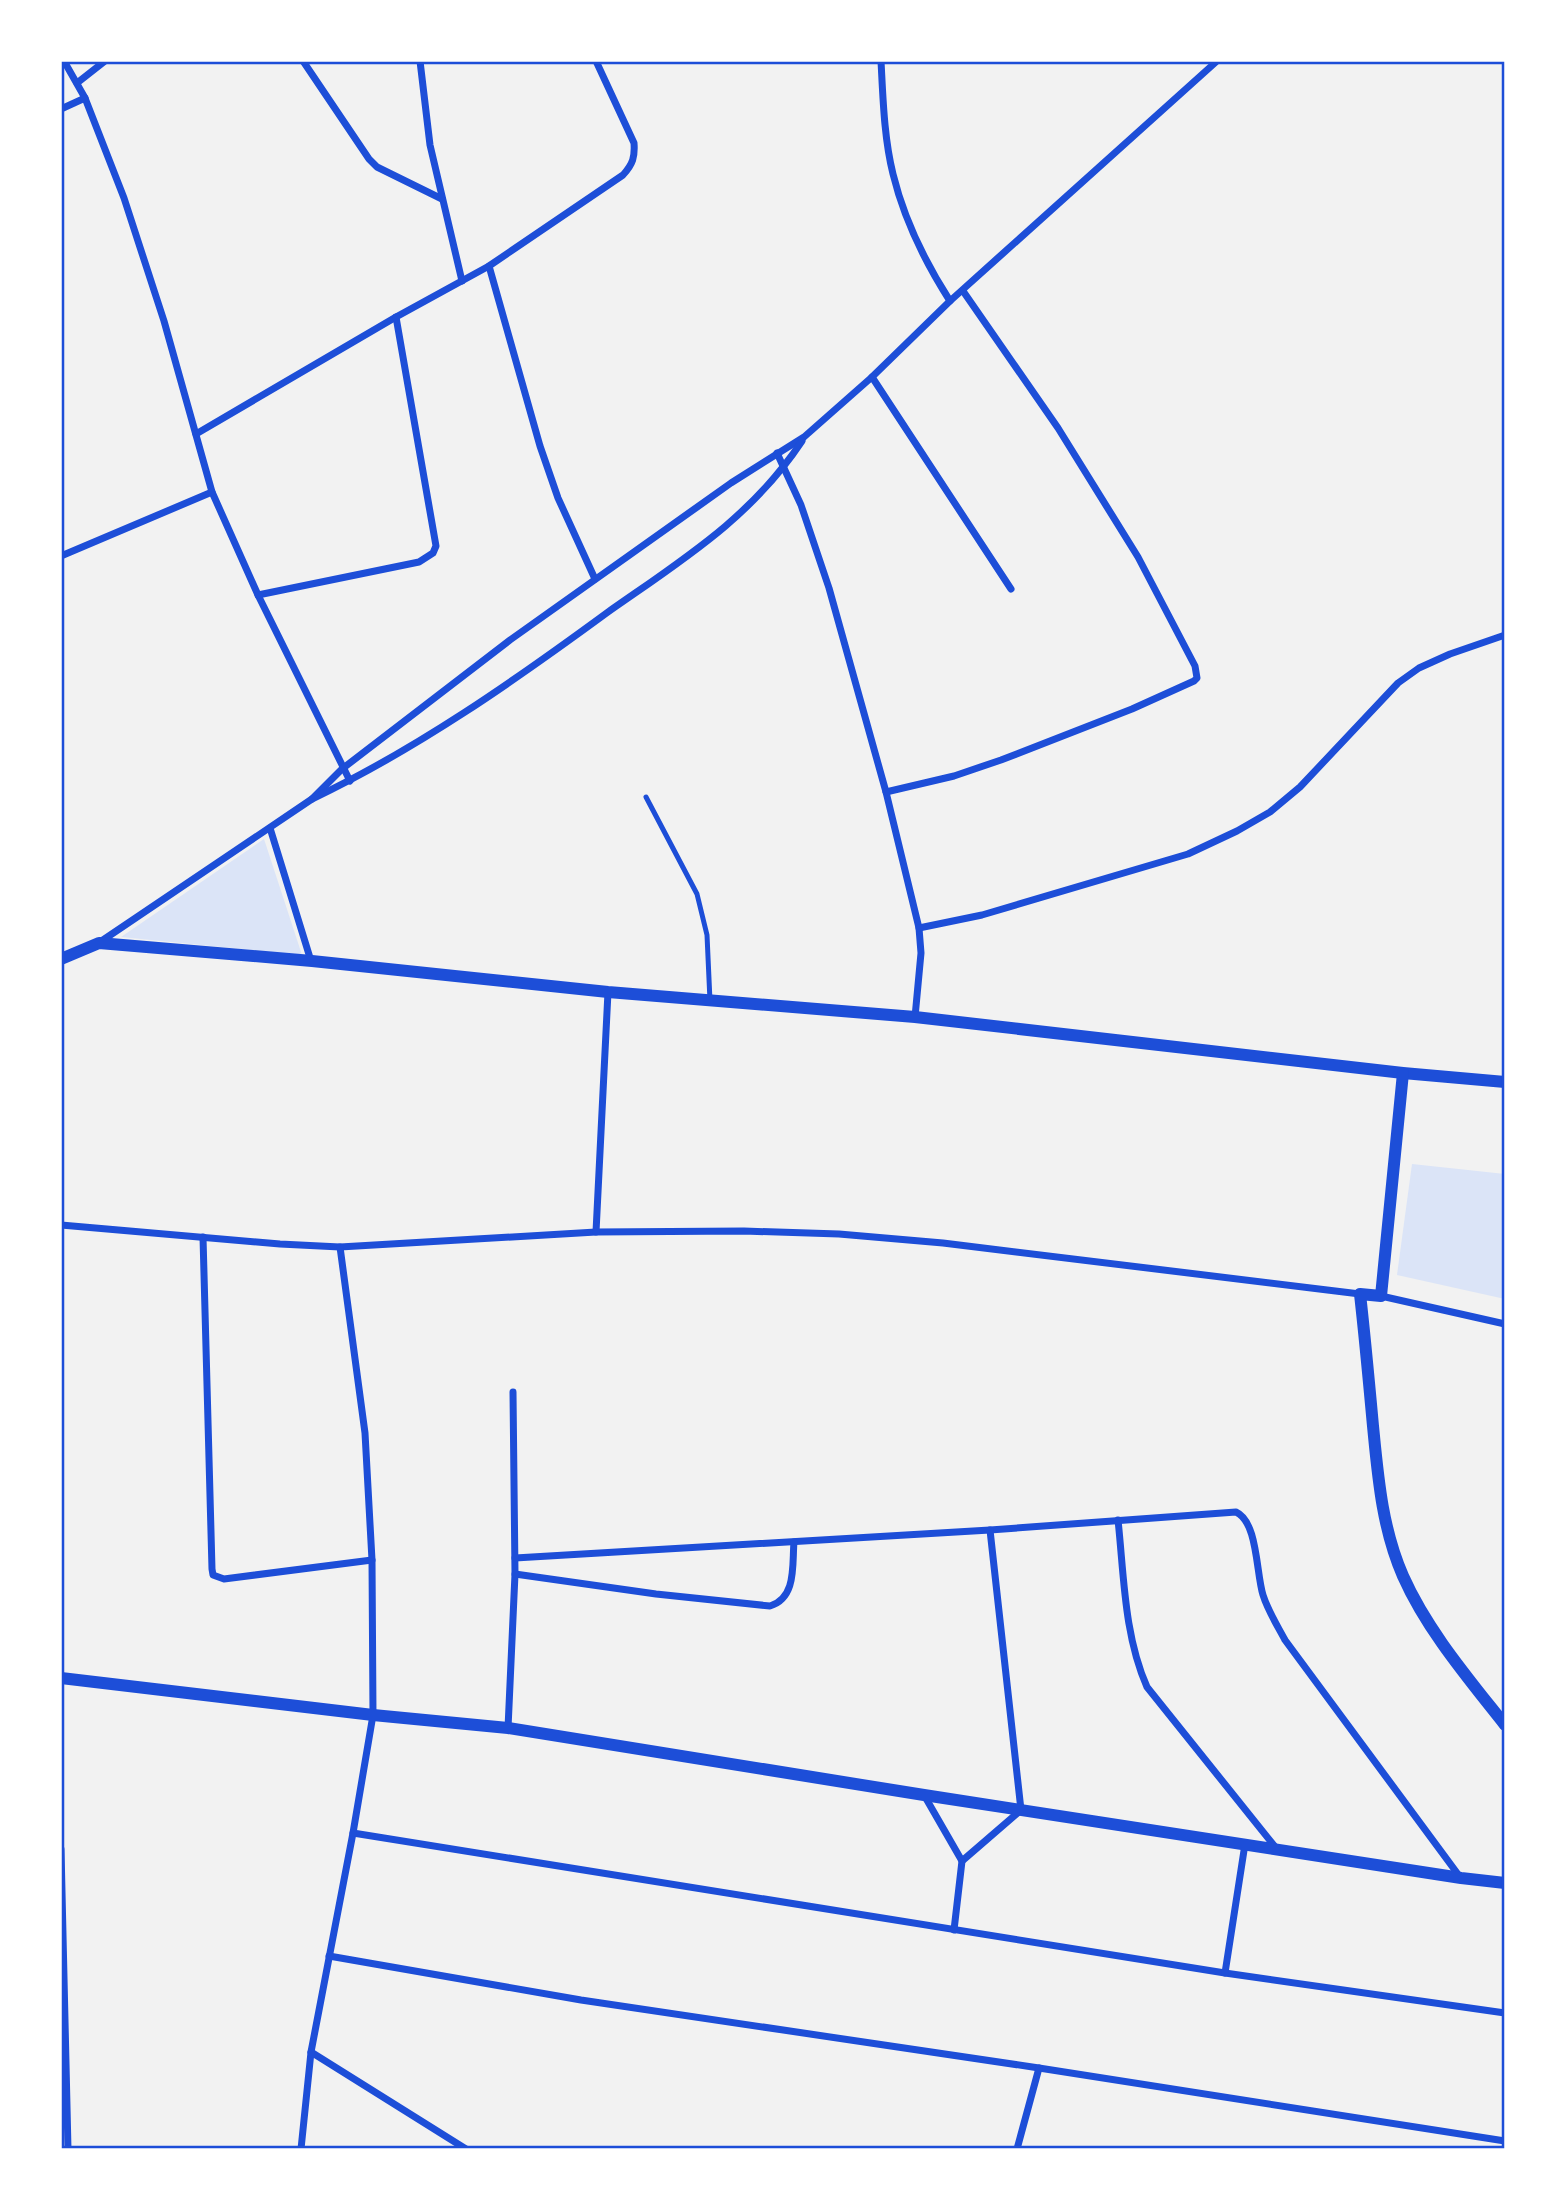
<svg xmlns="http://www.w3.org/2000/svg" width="1566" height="2210" font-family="'PT Sans',sans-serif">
	<rect width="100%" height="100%" fill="#f2f2f2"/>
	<g fill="#dbe4f7">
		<path d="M264 839 302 955 121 937Z"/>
		<path d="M1412 1164 1505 1174V1299L1397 1275Z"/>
	</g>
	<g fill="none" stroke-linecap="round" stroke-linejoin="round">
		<path stroke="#1d4ed8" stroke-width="5" d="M646 797 697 894 707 935 710 1001"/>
		<g stroke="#1d4ed8" stroke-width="7">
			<path d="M64 61 85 98 124 198 164 321 212 492 258 595 350 781"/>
			<path d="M303 61 369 159 377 167 442 199"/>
			<path d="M420 61 430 145 462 281"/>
			<path d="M881 61C883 98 884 138 893 174 904 219 925 262 950 301"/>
			<path d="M77 83 105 61"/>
			<path d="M61 109 85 98"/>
			<path d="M489 266 540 446 558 498 595 579"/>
			<path d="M872 377 1011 589"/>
			<path d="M196 434 396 317 489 266 623 175C633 164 635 157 634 143L596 61"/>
			<path d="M777 453 801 505 829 588 886 792 919 928 921 953 915 1017"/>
			<path d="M61 556 212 492"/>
			<path d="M258 595 419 562 433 553 436 546 396 317"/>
			<path d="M886 792 954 776 1001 760 1132 709 1194 681 1197 678 1195 666 1138 557 1058 428 963 291"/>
			<path d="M312 799 342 769 510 640 731 483 804 437 872 377 950 301 1217 61"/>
			<path d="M270 828 311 961"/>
			<path d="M919 928 982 915 1188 854 1237 831 1270 812 1300 787 1398 683 1419 668 1450 654 1505 635"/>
			<path d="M100 942 312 799C417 749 514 681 608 612 682 560 751 518 802 441"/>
			<path d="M61 1225 280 1244 340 1247 596 1232 744 1231 839 1234 943 1243 1360 1294"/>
			<path d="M596 1232 608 992"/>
			<path d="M203 1237 212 1569 213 1575 224 1579 372 1560"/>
			<path d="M1381 1296 1505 1324"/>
			<path d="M1118 1520C1124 1575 1124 1635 1147 1687L1276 1848"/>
			<path d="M515 1558 990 1530 1236 1512C1258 1522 1256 1573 1263 1595 1268 1611 1277 1625 1285 1640L1460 1877"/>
			<path d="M515 1574 656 1594 770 1606C797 1598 792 1564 794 1542"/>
			<path d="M508 1728 515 1574 513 1392"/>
			<path d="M924 1795 962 1861 1021 1810 990 1530"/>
			<path d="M353 1833 1225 1973 1505 2013"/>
			<path d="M61 1849 68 2149"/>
			<path d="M954 1930 962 1861"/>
			<path d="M329 1956 581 2000 1039 2068 1505 2141"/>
			<path d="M1225 1973 1245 1844"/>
			<path d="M311 2052 466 2149"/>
			<path d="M301 2149 311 2052 353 1833 373 1715 372 1560 365 1433 340 1247"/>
			<path d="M1017 2149 1039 2068"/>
		</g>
		<g stroke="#1d4ed8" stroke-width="12">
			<path d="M61 959 99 943 312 961 608 992 915 1017 1403 1073 1505 1082"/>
			<path d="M1403 1073 1381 1296 1360 1294C1365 1338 1369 1382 1373 1426 1378 1477 1382 1528 1403 1576 1427 1630 1468 1678 1505 1725"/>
			<path d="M61 1678 373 1715 508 1728 924 1795 1461 1878 1505 1883"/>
		</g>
	</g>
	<rect width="1566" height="2210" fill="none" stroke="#ffffff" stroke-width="126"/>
	<rect x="63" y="63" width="1440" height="2084" fill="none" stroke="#1d4ed8" stroke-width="2.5"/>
</svg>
